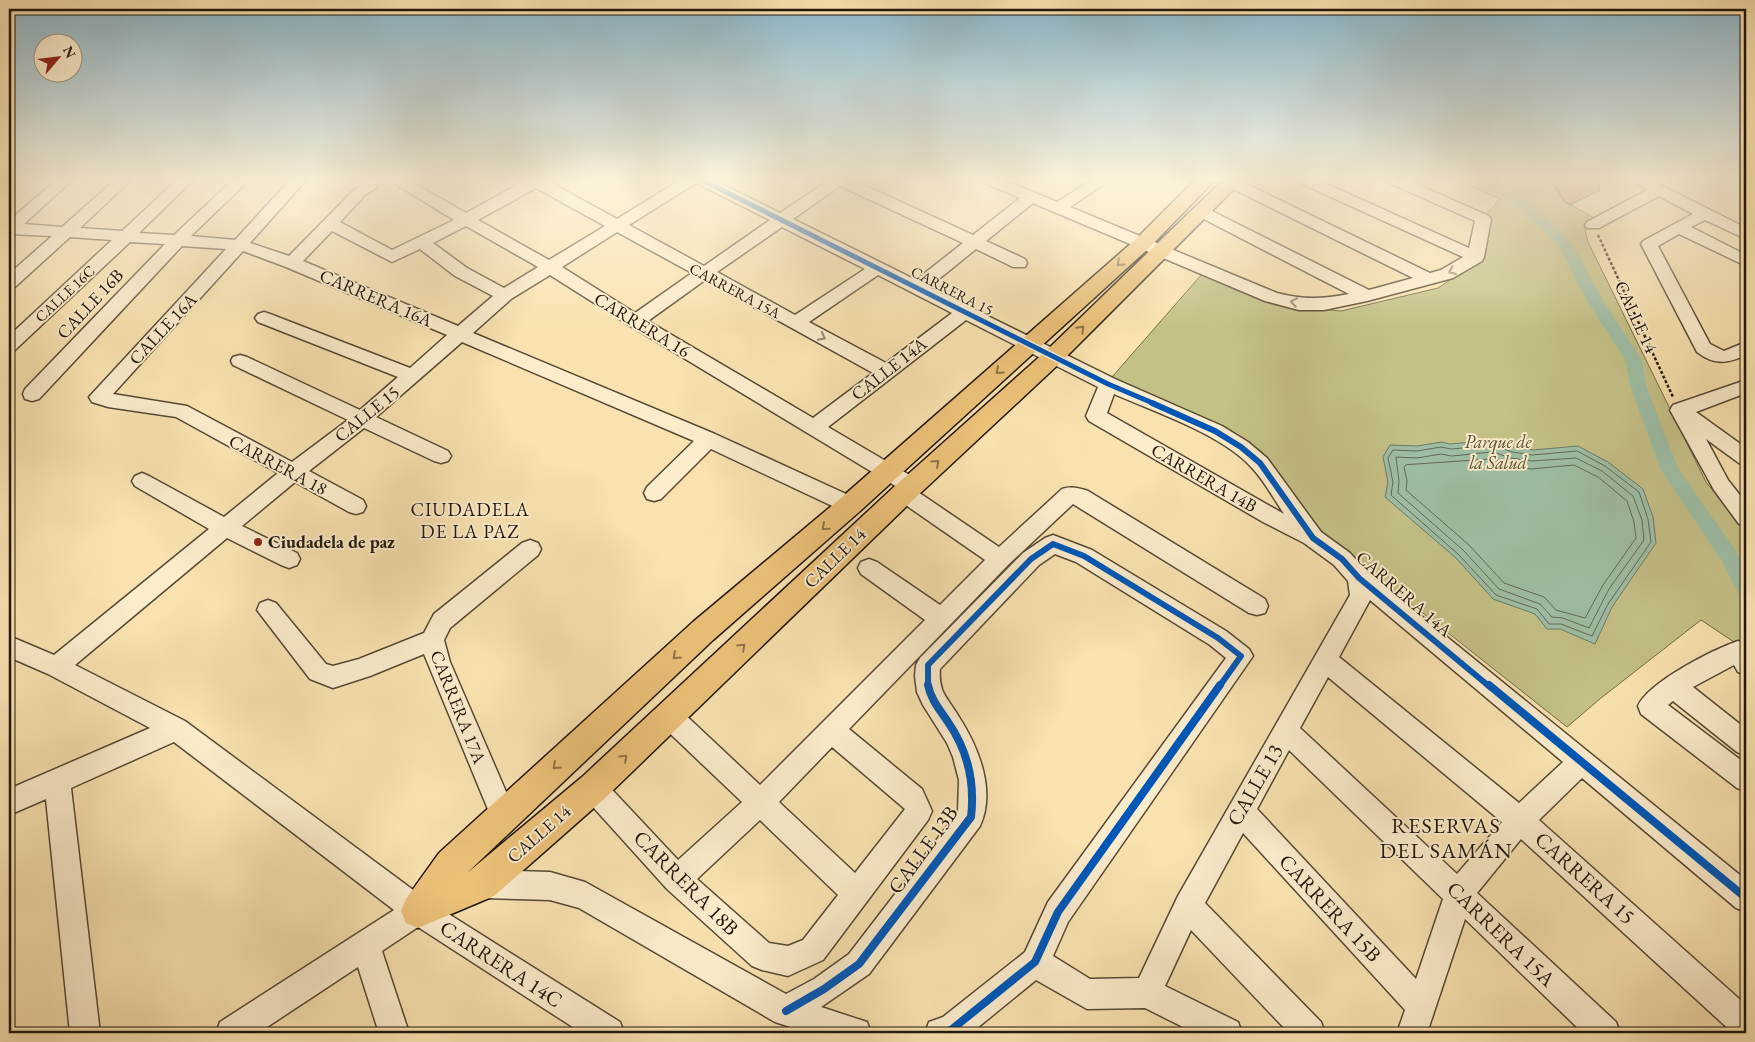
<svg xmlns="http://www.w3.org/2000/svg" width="1755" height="1042" font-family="'EB Garamond',serif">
	<rect width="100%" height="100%" fill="#f9e2b0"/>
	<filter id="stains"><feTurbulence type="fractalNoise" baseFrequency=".004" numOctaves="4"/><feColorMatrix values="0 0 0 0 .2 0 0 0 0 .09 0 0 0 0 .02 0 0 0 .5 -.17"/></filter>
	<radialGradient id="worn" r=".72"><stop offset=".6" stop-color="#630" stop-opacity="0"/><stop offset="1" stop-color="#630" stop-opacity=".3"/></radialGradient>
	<path fill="#c4c187" stroke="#726c4a" d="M1458 180H1551L1564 201 1596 219 1584 225 1588 242 1706 482 1746 531V650L1701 620 1601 698 1567 727 1318 530 1261 453 1180 407 1112 377 1202 274 1276 305 1341 311 1438 288 1482 259 1484 217 1500 199Z"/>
	<path fill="#9fbfa6" stroke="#6c7b68" d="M1495 440 1513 447 1533 450 1578 446 1608 462 1643 489 1653 517 1656 543 1612 607 1595 644 1560 629H1547L1535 614 1493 599 1456 558 1385 497 1388 482 1383 457 1390 445 1417 446 1442 442 1450 444Z"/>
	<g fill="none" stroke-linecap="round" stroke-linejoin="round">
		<g stroke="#606a59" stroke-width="1">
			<path d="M1494 445 1512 452 1532 455 1577 451 1605 466 1639 492 1648 519 1651 542 1608 604 1592 636 1561 624H1549L1537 609 1496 595 1459 555 1391 495 1393 482 1388 458 1393 450 1417 451 1441 447 1451 449Z"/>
			<path d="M1493 452 1511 458 1532 461 1576 458 1602 471 1633 496 1642 520 1644 540 1609 589 1589 628 1563 618 1552 617 1540 604 1499 589 1463 550 1398 493 1399 481 1396 457 1417 458 1441 454 1451 456Z"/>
			<path d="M1492 459 1509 465 1531 469 1574 465 1598 477 1627 501 1634 522 1636 538 1603 585 1585 618 1556 610 1544 597 1504 583 1469 545 1406 490 1407 481 1404 467 1406 465Z"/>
		</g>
		<path fill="#9fbfa6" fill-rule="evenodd" d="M1486 180H1501L1554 224 1574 247 1604 302 1641 359 1647 388 1678 468 1736 551 1746 570V597L1739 595 1722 561 1661 470 1631 388 1625 359 1588 302 1561 249 1544 230Z"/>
	</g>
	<path fill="#d38a68" stroke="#20160c" d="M1551 180H1599L1600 190 1570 205 1564 201Z"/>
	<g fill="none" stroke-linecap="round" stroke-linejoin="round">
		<g stroke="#564935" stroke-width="3">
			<g id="minor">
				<path d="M56 180H72L24 224 62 227 115 180H131L80 228 122 231 177 180H193L139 233 174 235 233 180H249L191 236 235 240 290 180H306L250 243 289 256 355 189 361 186 362 180H378L376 188 365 195 340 222 392 250 454 220 389 180H408L466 213 526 180H546L617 219 680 180H714L780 213 829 180H853L973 235 1020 198 985 183 983 180H1004L1057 202 1092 180H1110L1070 207 1277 293C1304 300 1322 299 1349 294L1196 215 1194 212 1196 209H1208L1369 290 1413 278 1227 186 1224 183 1226 180H1238L1430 273 1441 270 1463 257 1300 183 1298 180H1318L1469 248 1475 221 1389 183 1387 180H1407L1489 216 1491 219 1484 257 1482 261 1453 278 1367 301 1324 310H1299L1265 301 1033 203 986 241 1025 259 1027 263 1025 267H1013L976 249 929 287 1115 379 1222 426 1248 442 1267 458 1321 532 1350 553 1367 572 1746 880V912L1736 908 1582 778 1539 820 1746 1005V1033H1733L1521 839 1477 893 1616 1022 1620 1033H1583L1465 919 1427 1033H1397L1405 1010 1243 833 1205 903 1321 1022 1325 1033H1289L1191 930 1165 986 1238 1022 1242 1033H1195L1145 1008 1087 1009 1036 980 971 1033H925L929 1022 943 1017 1025 952 1048 902 1226 658 1210 645 1076 562 1055 554 1039 565 940 669C938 693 948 698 959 717 979 748 996 791 980 826L869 974 821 1007 867 1022 871 1033H809L775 1022 579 908 550 900 482 898 472 894 468 884 472 874 482 870 550 872 585 882 786 994 814 979 849 954 958 812 959 780 953 757 947 743 923 705 917 692 915 676 916 665 920 658 1023 553 1045 538 1053 535 1092 550 1226 631 1249 649 1253 656 1068 922 1053 956 1090 979 1139 978 1178 896 1350 595 1348 581 1334 565 1304 543 1263 522 1089 421 1086 416 1098 387 966 320 828 427 918 480 921 486 918 492 999 547 1062 489C1071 486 1079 488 1088 491L1265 599 1268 606 1265 613 1257 615 1249 613 1073 504 1008 565 849 729 922 789 932 811 928 820 823 960 788 976 762 970 752 966 667 889 584 797 580 788 584 779 593 776 602 779 678 860 742 802 660 724 657 716 660 708 669 705 678 708 760 785 925 620 861 574 858 568 861 562 869 559 877 562 940 605 985 560 897 499 894 493 897 487 629 325 550 275 511 299 473 333 715 434 857 499 860 505 857 511 850 513 843 511 711 449 661 499 654 501 647 499 644 493 647 487 694 441 462 342 376 417 448 451 451 456 448 461 441 463 434 461 364 428 309 471 363 500 366 506 363 512 356 514 349 512 295 482 242 526 297 553 300 559 297 565 289 568 281 565 227 538 75 665 185 721 428 901 620 1022 624 1033H582L418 927 382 951 409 1033H379L358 967 258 1033H216L220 1022 394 910 174 742 71 788 100 1033H70L46 799 9 815V789L150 728 48 674 9 657V636L54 655 209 529 135 486 132 481 135 476 142 473 149 476 224 517 278 473 176 417 108 407 92 402 89 397 226 249 182 246 39 399 32 401 25 399 23 394 25 389 165 244 130 242 15 350 9 352V336L112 240 70 237 15 287 9 288V274L52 236 9 234V221ZM696 183 770 220 704 266 629 225ZM840 186 963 243 916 280 793 219ZM536 188 605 226 549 260 478 220ZM466 226 538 267 504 288 467 268 433 243ZM782 227 865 269 795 315 717 272ZM332 231 392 262 420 249 455 276 493 296 458 326 303 261ZM617 232 692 273 635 313 562 267ZM243 251 286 267 447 335 410 368 270 314 264 312 258 314 255 318 258 322 398 377 360 410 247 357 240 355 233 357 231 361 233 365 348 420 292 462 187 406 113 394ZM878 275 952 313 886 363 809 322ZM705 280 873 373 813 418 648 321ZM1114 394C1155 412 1224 435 1253 469 1265 482 1274 499 1284 514L1107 413ZM1370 600 1563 762 1519 803 1339 657ZM1328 677 1502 822 1457 874 1300 728ZM832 747 905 809 855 873 779 802ZM1289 750 1443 899 1416 979 1257 809ZM760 820 838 895 803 940 788 946 769 943 697 879Z"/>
				<path d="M1632 180H1651L1746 228V239L1705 220 1691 227 1746 255V266L1679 234 1658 246 1710 344 1724 351 1746 342V355C1727 364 1714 365 1697 352L1641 244 1643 241 1693 214 1659 196 1599 228H1587L1585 225 1587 222 1647 190Z"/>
				<path d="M1746 380V393L1696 412 1746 448V465L1739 463 1706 439 1728 480 1746 503V526L1739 524 1714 490 1670 410 1673 405Z"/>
				<path d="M530 540 538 543 541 549 538 555 450 628 444 640 450 662 516 815 512 824 503 828 494 824 424 654 370 676 333 688 310 679 257 610 260 603 268 600 276 603 326 664 333 666 359 659 424 633 434 614 522 543Z"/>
				<path d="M1738 641 1746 644V675L1738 672 1734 665 1693 687 1746 729V756L1737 752 1673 701 1668 705 1746 764V791L1737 788 1641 714 1638 706C1649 682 1712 650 1738 641Z"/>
			</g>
		</g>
		<g stroke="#20160c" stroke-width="3">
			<path id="major" d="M1195 180H1215L1149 248 859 512 713 640 467 873 582 777 895 486 1046 351 1223 180H1243L1062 361 913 500 604 799 494 896 418 928 406 923 401 911 406 899 439 853 693 622 841 498 1135 240Z"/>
		</g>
		<g stroke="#20160c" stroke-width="2.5" stroke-dasharray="3 2" stroke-linecap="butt">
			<path d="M9 188 18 180"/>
			<path d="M1598 235 1673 397"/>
		</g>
		<use href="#minor" fill="#fbeccc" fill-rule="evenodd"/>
		<use href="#major" fill="#ecc178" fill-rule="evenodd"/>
		<g stroke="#fbeccc" stroke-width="8">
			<path id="cycleway-far2" d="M702 180 1108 384 1155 404"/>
		</g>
		<g stroke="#fbeccc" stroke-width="9">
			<g id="cycleway-far1">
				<path d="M1152 403 1215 431 1241 447 1260 463 1313 538 1342 559 1359 578 1490 687"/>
				<path d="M928 687V665L1031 559 1053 544 1084 556 1218 638 1241 656 1219 687"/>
			</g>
		</g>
		<g stroke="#fbeccc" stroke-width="11">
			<g id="cycleway">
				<path d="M1489 685 1746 898"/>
				<path d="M786 1011 824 989 859 964 971 817C975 783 968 751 948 722 940 710 931 700 928 685"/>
				<path d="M940 1033 951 1030 1035 962 1058 912 1220 685"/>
			</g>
		</g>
		<use href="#cycleway-far2" stroke="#0057b8" stroke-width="5"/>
		<use href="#cycleway-far1" stroke="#0057b8" stroke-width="6"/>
		<use href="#cycleway" stroke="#0057b8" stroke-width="8"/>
	</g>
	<defs><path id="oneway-chevron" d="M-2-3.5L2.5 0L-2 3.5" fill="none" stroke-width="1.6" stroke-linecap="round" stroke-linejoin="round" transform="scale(1.25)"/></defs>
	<g stroke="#907447">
		<use href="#oneway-chevron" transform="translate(1120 263) rotate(138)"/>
		<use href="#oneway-chevron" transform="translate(1081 329) rotate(-45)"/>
		<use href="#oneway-chevron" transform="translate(999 371) rotate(138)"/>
		<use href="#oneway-chevron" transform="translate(936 463) rotate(-42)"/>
		<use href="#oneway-chevron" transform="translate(825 527) rotate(139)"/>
		<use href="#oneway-chevron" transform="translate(742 647) rotate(-44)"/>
		<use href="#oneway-chevron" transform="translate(676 656) rotate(137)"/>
		<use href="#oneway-chevron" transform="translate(624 758) rotate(-43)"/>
		<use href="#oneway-chevron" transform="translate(556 766) rotate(137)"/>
	</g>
	<g stroke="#988c76">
		<use href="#oneway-chevron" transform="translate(1452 271) rotate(156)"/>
		<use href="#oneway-chevron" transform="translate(1294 302) rotate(-170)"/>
		<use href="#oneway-chevron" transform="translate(822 337) rotate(28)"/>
	</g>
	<linearGradient id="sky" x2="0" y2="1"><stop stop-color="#8bb8ce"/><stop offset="0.55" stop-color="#fcf2db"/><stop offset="1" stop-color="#fcf2db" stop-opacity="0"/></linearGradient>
	<rect width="1755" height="326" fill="url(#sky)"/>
	<circle fill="#8f2418" stroke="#fbeccc" stroke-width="2" cx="258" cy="542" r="5"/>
	<g text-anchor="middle" stroke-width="4" stroke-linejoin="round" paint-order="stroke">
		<g font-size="15" fill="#20160c" stroke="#fbeccc">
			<text transform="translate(735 291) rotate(28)" y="5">CARRERA 15A</text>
			<text transform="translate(952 291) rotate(27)" y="5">CARRERA 15</text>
			<text transform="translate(65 294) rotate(-43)" y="5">CALLE 16C</text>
		</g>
		<g font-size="18" fill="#20160c" stroke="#fbeccc">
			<text transform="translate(376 298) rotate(23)" y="6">CARRERA 16A</text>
			<text transform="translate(90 304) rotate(-47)" y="6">CALLE 16B</text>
			<text transform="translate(1636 317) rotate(65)" y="6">CALLE 14</text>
			<text transform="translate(642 325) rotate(31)" y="6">CARRERA 16</text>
			<text transform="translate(163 329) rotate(-47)" y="6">CALLE 16A</text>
			<text transform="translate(889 369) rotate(-38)" y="6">CALLE 14A</text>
			<text transform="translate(367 414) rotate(-39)" y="6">CALLE 15</text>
			<text transform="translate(278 465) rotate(28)" y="6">CARRERA 18</text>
			<text transform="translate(1204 478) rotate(30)" y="6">CARRERA 14B</text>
			<text transform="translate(835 558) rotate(-44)" y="6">CALLE 14</text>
			<text transform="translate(1404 594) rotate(41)" y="6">CARRERA 14A</text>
			<text transform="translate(458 707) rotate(68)" y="6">CARRERA 17A</text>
			<text transform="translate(539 834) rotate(-41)" y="6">CALLE 14</text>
		</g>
		<g font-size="18" font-style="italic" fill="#595237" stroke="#fbeccc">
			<text x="1498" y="448">Parque de<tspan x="1498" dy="21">la Salud</tspan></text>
		</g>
		<g font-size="18" font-weight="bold" fill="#20160c" stroke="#fbeccc" text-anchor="start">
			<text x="268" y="548">Ciudadela de paz</text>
		</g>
		<g font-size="19" letter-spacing="1" fill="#20160c" stroke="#fbeccc">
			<text x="470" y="516">CIUDADELA<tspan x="470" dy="22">DE LA PAZ</tspan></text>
		</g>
		<g font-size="21" fill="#20160c" stroke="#fbeccc">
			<text transform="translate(1255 785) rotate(-60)" y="7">CALLE 13</text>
			<text transform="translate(923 850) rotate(-54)" y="7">CALLE 13B</text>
			<text transform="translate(1585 878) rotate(42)" y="7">CARRERA 15</text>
			<text transform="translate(686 883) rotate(45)" y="7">CARRERA 18B</text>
			<text transform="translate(1330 908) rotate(47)" y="7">CARRERA 15B</text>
			<text transform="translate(1501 934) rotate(44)" y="7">CARRERA 15A</text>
			<text transform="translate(501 964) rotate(33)" y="7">CARRERA 14C</text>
		</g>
		<g font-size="22" letter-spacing="1" fill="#20160c" stroke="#fbeccc">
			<text x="1446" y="833">RESERVAS<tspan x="1446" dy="25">DEL SAMÁN</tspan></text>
		</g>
	</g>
	<rect width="1755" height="1042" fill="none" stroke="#f9e2b0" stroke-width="30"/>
	<rect x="10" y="10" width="1735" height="1022" fill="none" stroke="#20160c" stroke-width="2.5"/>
	<rect x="15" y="15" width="1725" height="1012" fill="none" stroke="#20160c"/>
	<g transform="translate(58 58) rotate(62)"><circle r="24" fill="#fbeccc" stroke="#a3967f"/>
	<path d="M0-4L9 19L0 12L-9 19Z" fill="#8f2418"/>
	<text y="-8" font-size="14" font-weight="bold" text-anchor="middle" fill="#20160c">N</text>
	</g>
	<rect width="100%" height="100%" filter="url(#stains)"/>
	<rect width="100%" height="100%" fill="url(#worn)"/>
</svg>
